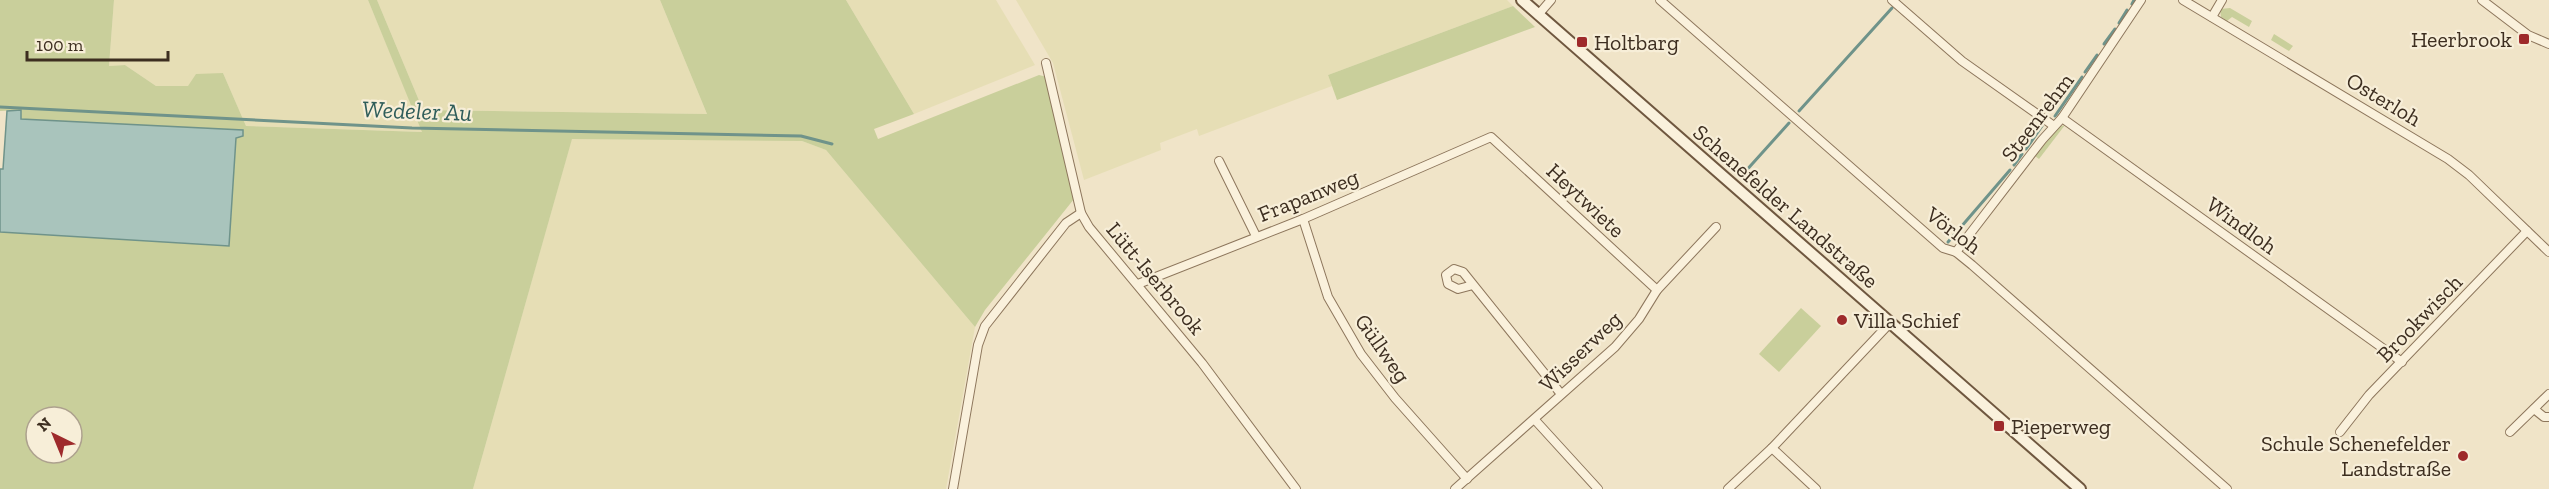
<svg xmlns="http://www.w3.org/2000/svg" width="2549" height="489" font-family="'Zilla Slab',serif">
	<rect width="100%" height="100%" fill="#f0e4c8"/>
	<g fill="#e6deb5">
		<path d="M114 0H368L423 132 246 126 223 73 188 86H156L125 65 109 66Z"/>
		<path d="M377 0H660L707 114 423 110Z"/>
		<path d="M846 0H996L1035 65 914 114Z"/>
		<path d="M1016 0H1507L1513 6 1328 75 1332 86 1199 136 1197 129 1160 143 1161 150 1084 180 1053 63Z"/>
		<path d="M572 138 802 141 826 150 975 327 946 489H473Z"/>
	</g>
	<g fill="#c9cf9b" fill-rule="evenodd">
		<path d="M0 0H114L109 66 125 65 156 86H188L196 74 223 73 246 126 422 132 368 0H377L423 110 707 114 660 0H846L914 114 874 129 878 139 1039 75 1047 77 1074 199 985 310 975 327 826 150 802 141 572 139 473 489H0V232L229 246 236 138 242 136V130L21 119V110L0 111ZM36 417H72V453H36Z"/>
		<path d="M1513 6 1535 27 1337 100 1328 75Z"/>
		<path d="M2230 8 2252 21 2249 27 2232 17 2227 21 2221 17 2220 9Z"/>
		<path d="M2274 34 2293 46 2289 51 2271 40Z"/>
		<path d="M2065 125 2039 159 2035 156 2058 127Z"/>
		<path d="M1801 308 1821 326 1779 372 1759 354Z"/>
	</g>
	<path fill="#a9c4bc" stroke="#6f938a" stroke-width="1.5" d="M21 110V119L243 130V136L236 138 229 246 0 232V169H3L7 111Z"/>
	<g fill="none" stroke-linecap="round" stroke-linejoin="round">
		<g stroke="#6f938a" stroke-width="3">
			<path d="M2132 4 2134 0"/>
			<path d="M2119 23 2127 10"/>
			<path d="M2104 44 2115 29"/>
			<path d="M2085 72 2097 55"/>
			<path d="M0 107 412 128 801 136 832 144"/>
			<path d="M1799 111 1892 8"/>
			<path d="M2055 116 2082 77"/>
			<path d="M2026 149 2042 126"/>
			<path d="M2014 165 2022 154"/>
			<path d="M1744 173 1789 123"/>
			<path d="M1948 242 2010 170"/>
		</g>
		<g stroke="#8d765c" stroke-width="10">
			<g id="minor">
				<path d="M1660 0 1943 248 1956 252 1972 265 2227 489"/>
				<path d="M1892 0 1962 61 2054 126"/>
				<path d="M2183 0 2448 159 2469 175 2549 252"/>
				<path d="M2482 0 2528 35 2549 44"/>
				<path d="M1538 15 1551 0"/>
				<path d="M2212 17 2222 0"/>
				<path d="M1046 63 1081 213 1089 227 1202 363 1296 489"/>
				<path d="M2062 118 2402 362"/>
				<path d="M1219 161 1256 236"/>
				<path d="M1303 219 1328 297 1361 354 1395 398 1467 479"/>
				<path d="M1956 252 2042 140 2062 118 2141 0"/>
				<path d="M1138 284 1303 219 1491 137 1657 290"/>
				<path d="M1473 285 1458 289 1448 284 1446 275 1454 269 1463 272 1561 394"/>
				<path d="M2534 409 2544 417H2549"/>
				<path d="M1535 420 1598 489"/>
				<path d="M2340 432 2369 395 2527 231"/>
				<path d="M2510 432 2549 394"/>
				<path d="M1772 448 1816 489"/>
				<path d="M953 489 978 345 985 326 1066 223 1081 213"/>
				<path d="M1455 489 1615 347 1639 319 1657 290 1716 227"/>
				<path d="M1728 489 1772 448 1890 323"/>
			</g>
		</g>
		<g stroke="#6f573f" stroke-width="14">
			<path id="secondary" d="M1522 0 2080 489"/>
		</g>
		<use href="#minor" stroke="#faf1dc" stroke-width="8"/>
		<use href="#secondary" stroke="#faf1dc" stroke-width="10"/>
	</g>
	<g fill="#9e2a2b" stroke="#f7eed8" stroke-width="2">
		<rect x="2518" y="33" width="12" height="12" rx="3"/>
		<rect x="1576" y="36" width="12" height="12" rx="3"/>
		<circle cx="1842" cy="320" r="6"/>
		<rect x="1993" y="420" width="12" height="12" rx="3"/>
		<circle cx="2463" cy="456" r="6"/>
	</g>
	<g text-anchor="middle" stroke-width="4.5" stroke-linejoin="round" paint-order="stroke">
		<g font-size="22" fill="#3d2e20" stroke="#f7eed8" text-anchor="start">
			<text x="2512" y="47" text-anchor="end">Heerbrook</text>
			<text x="1594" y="50">Holtbarg</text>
			<text x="1854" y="328">Villa Schief</text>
			<text x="2011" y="434">Pieperweg</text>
			<text x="2451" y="451" text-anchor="end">Schule Schenefelder<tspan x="2451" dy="25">Landstraße</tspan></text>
		</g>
		<g font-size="22" fill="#3d2e20" stroke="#f7eed8">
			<text transform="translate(2384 99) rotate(31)" y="8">Osterloh</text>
			<text transform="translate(2037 117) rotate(-53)" y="8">Steenrehm</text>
			<text transform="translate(1308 195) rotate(-22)" y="8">Frapanweg</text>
			<text transform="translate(1586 200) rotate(43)" y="8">Heytwiete</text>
			<text transform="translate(1786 206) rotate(41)" y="8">Schenefelder Landstraße</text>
			<text transform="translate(2242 225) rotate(36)" y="8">Windloh</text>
			<text transform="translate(1954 230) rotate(37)" y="8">Vörloh</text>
			<text transform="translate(1156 278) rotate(50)" y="8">Lütt-Iserbrook</text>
			<text transform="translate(2419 318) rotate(-46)" y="8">Brookwisch</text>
			<text transform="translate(1383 348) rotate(55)" y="8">Güllweg</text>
			<text transform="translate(1580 351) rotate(-44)" y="8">Wisserweg</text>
		</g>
		<g font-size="24" font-style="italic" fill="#2f5d5a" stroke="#f7eed8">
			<text transform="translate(417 111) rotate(2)" y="8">Wedeler Au</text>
		</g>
	</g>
	<g transform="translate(54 435) rotate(317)"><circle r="28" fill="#f7eed8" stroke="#ada18e" stroke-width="1.5"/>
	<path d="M0-4.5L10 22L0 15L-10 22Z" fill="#9e2a2b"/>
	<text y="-9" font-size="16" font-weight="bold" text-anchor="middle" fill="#3d2e20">N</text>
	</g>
	<path d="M27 51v9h141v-9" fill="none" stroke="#3d2e20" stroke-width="3"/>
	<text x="36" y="51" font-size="18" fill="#3d2e20" stroke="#f7eed8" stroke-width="4.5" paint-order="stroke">100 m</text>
</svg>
